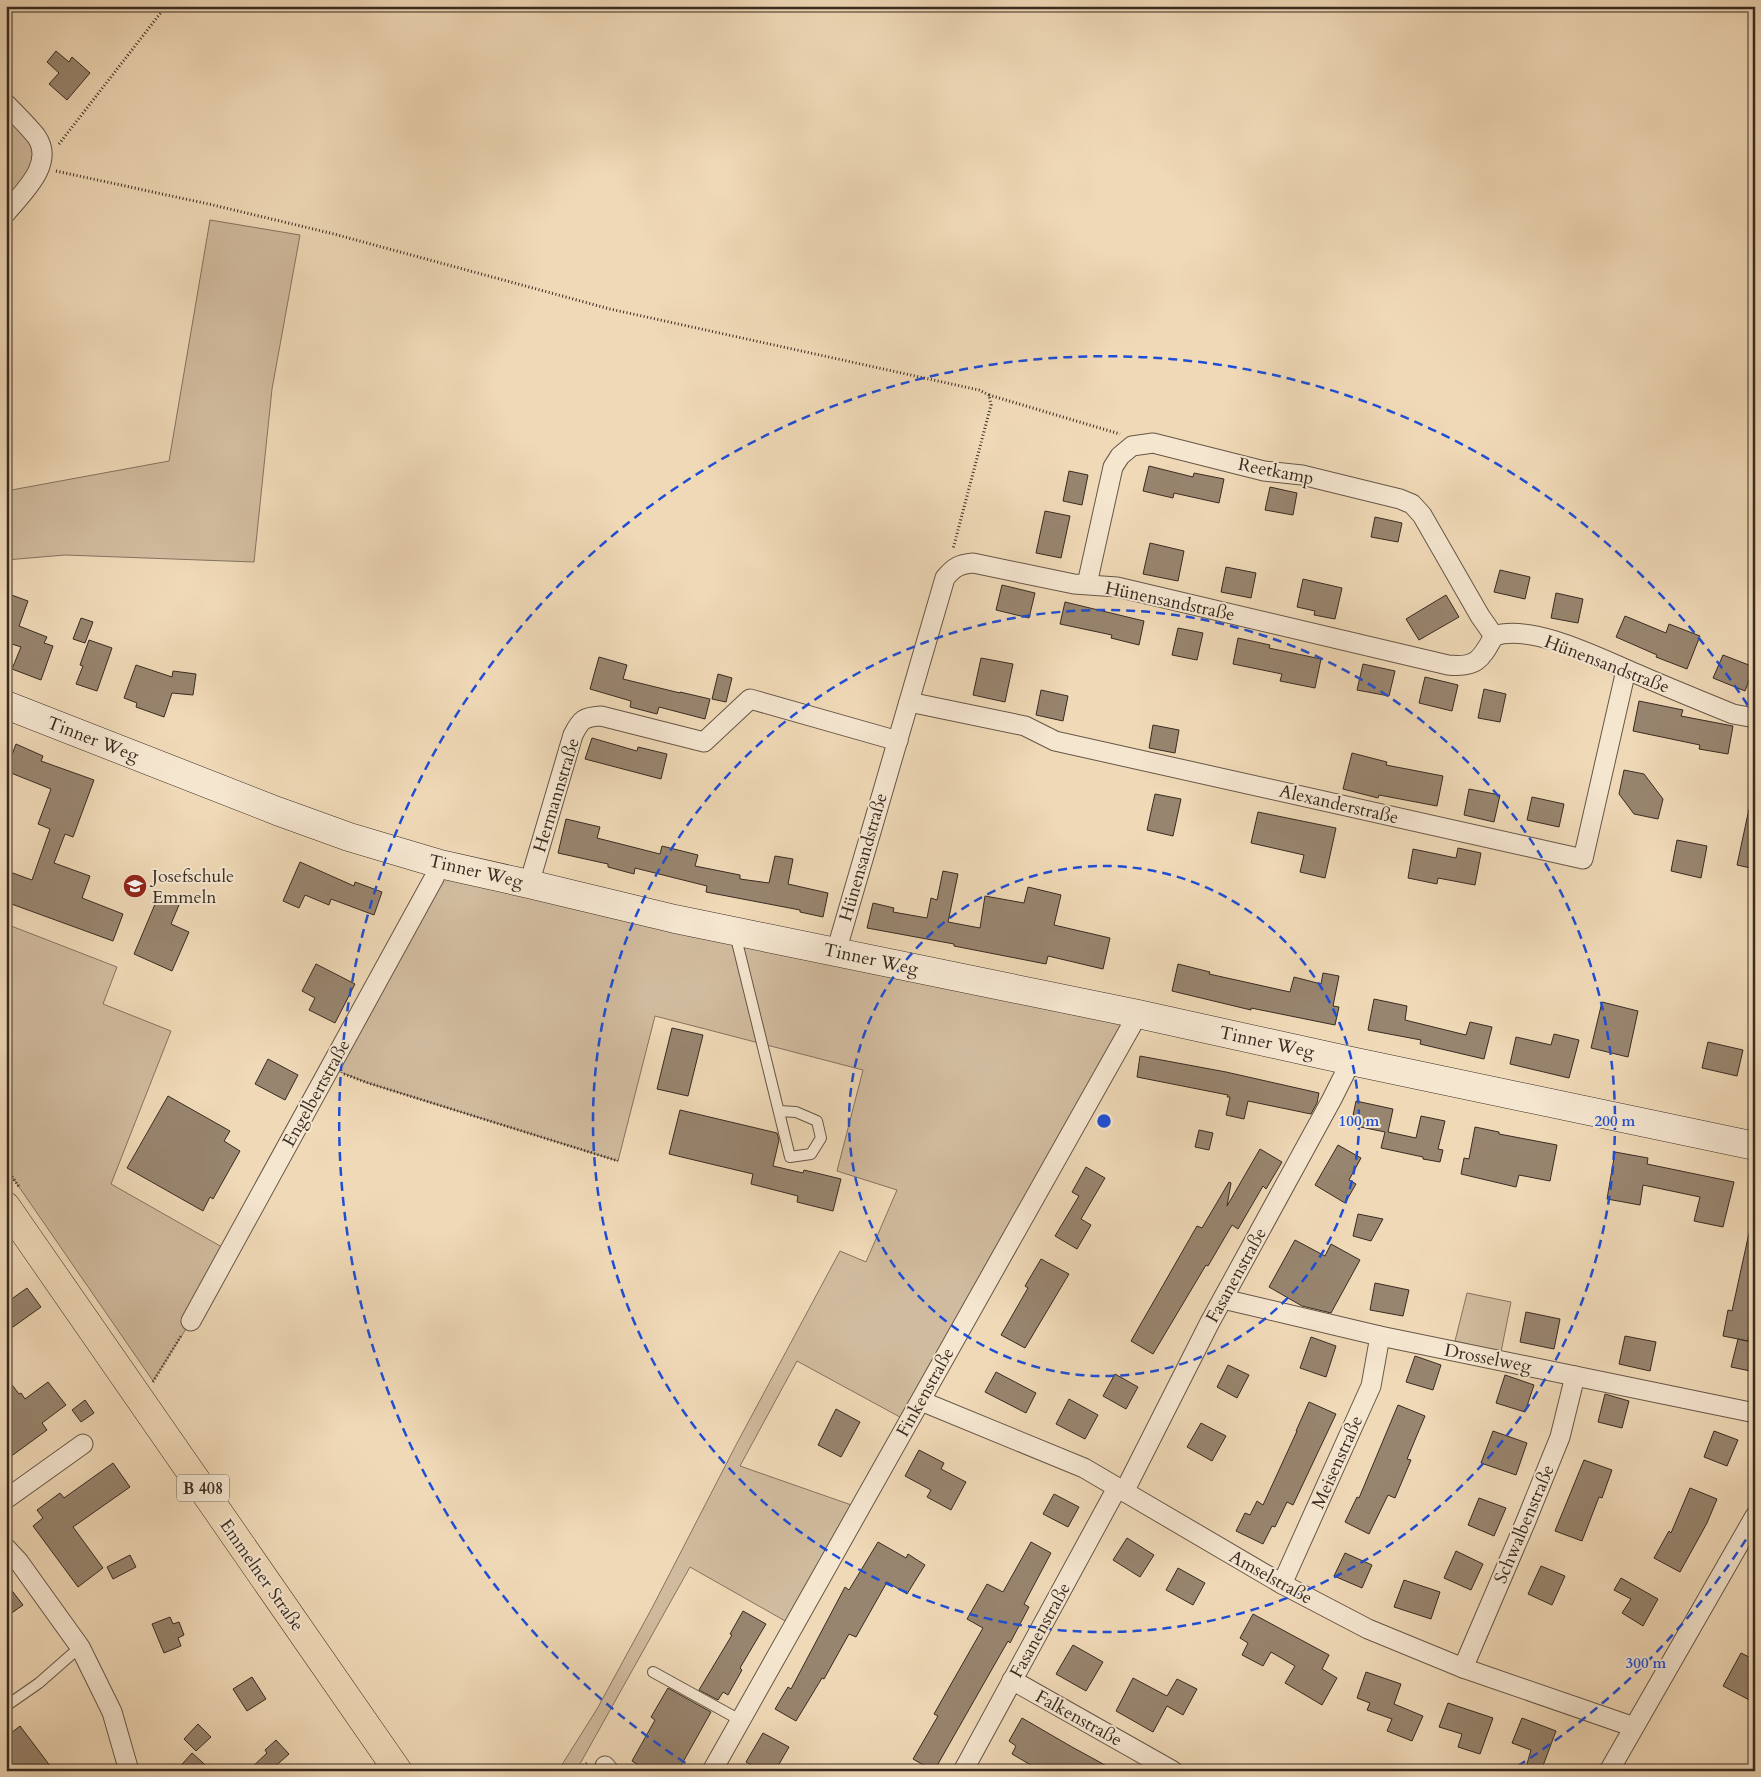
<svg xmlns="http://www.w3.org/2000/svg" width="1761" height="1777" font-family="Cardo,serif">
	<rect width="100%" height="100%" fill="#f0d9b7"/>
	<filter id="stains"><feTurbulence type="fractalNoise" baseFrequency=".004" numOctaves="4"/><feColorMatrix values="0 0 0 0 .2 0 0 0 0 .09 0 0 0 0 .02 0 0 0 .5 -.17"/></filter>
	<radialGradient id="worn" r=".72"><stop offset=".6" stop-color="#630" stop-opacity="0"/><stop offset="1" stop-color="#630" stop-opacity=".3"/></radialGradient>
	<g fill="#d1bb9e" stroke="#847360">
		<path d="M6 104 42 151 6 213Z"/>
		<path d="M210 220 300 235 272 389 254 562 65 555 6 560V491L169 461Z"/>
		<path d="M434 878H463L1133 1024 909 1422 797 1361 740 1466 860 1508 794 1626 690 1567 576 1771H558L597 1709 652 1608 736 1445 840 1251 866 1262 897 1190 837 1171 863 1070 655 1016 618 1161 368 1083 330 1068Z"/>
		<path d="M6 924 117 967 103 1004 171 1031 111 1184 229 1251 191 1321 153 1381 6 1168Z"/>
		<path d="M1467 1293 1511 1302 1501 1352 1455 1341Z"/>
	</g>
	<g fill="#98856f" stroke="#382b21">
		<path d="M56 51 69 62 72 57 90 73 67 100 49 84 59 73 47 62Z"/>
		<path d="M1149 466 1193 477 1194 473 1224 479 1219 503 1174 493 1173 498 1143 491Z"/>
		<path d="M1069 471 1088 475 1082 505 1063 501Z"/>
		<path d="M1270 487 1297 493 1293 515 1265 510Z"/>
		<path d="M1045 511 1070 516 1061 558 1036 553Z"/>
		<path d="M1375 517 1402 523 1398 542 1371 537Z"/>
		<path d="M1150 543 1184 551 1178 581 1143 574Z"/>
		<path d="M1226 567 1256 573 1251 598 1221 592Z"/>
		<path d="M1500 570 1530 577 1525 599 1494 592Z"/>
		<path d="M1303 579 1342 588 1335 619 1314 615 1315 611 1297 607Z"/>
		<path d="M1002 585 1035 593 1029 618 996 610Z"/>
		<path d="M6 593 28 601 19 626 47 637 44 643 53 646 41 680 12 669 21 647 12 644 8 656H6Z"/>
		<path d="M1556 593 1583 599 1578 623 1551 618Z"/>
		<path d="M1446 595 1459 617 1419 640 1406 619Z"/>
		<path d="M1065 602 1144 621 1139 645 1111 638 1112 635 1060 624Z"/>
		<path d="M1625 616 1666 633 1669 624 1700 636 1687 669 1656 657 1657 655 1616 637Z"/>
		<path d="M81 618 93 622 85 643 73 639Z"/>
		<path d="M1178 628 1203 633 1197 660 1172 655Z"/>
		<path d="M1238 638 1270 645 1269 648 1321 659 1315 688 1280 681 1282 674 1233 664Z"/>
		<path d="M89 640 112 648 97 691 76 684 83 666 80 665Z"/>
		<path d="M1723 655 1754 667 1745 691 1713 678Z"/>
		<path d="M599 657 627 665 623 679 680 693V692L710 699 705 719 659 707 657 714 630 707 631 701 590 689Z"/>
		<path d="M981 658 1013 664 1005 702 973 695Z"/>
		<path d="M1363 664 1395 671 1389 696 1357 690Z"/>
		<path d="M136 665 172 677 173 671 196 674 193 695 172 693 164 717 136 707 137 703 124 698Z"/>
		<path d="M718 674 732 678 726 702 712 699Z"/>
		<path d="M1425 677 1458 685 1452 711 1419 703Z"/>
		<path d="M1484 689 1506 694 1500 722 1478 718Z"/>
		<path d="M1041 690 1068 696 1063 721 1036 715Z"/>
		<path d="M1639 701 1683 710 1681 716 1733 726 1728 754 1699 749 1700 745 1633 731Z"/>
		<path d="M1153 725 1179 730 1175 753 1149 748Z"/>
		<path d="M592 738 637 751 638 747 667 754 661 779 585 759Z"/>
		<path d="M16 744 43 756 41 761 94 780 73 837 65 834 54 863 90 876 82 898 123 914 113 941 6 902V881L10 872 32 880 50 829 38 824 51 789 6 771Z"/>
		<path d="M1352 753 1387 762 1386 765 1443 776 1437 806 1379 795 1378 798 1343 789Z"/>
		<path d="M1624 770 1644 774 1663 799 1658 819 1634 814 1619 794Z"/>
		<path d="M1469 789 1500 795 1494 822 1464 815Z"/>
		<path d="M1155 794 1181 799 1173 836 1147 830Z"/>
		<path d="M1532 797 1564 804 1559 827 1527 820Z"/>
		<path d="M1749 809 1755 810V869L1737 865Z"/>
		<path d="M1258 812 1336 828 1325 878 1300 872 1304 855 1251 843Z"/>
		<path d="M566 819 600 827 597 838 660 854 662 846 698 855 695 866 740 875V879L769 883 775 856 793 859 788 884 828 893 823 917 800 912V910L706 892 707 886 635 868 634 874 608 867V864L558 853Z"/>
		<path d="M1677 840 1707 846 1701 878 1671 871Z"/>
		<path d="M1458 848 1481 853 1475 885 1438 878 1437 884 1408 878 1413 849 1456 858Z"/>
		<path d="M300 862 354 886 355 882 382 892 374 915 331 899 329 905 305 895 299 908 283 901Z"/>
		<path d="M943 871 958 874 948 922 980 928 985 896 1024 903 1028 887 1061 895 1054 925 1110 938 1103 969 1048 956 1046 964 954 946V944L867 928 873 903 894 908 893 912 927 918 931 898 937 900Z"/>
		<path d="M158 897 179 905 171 924 189 932 172 971 134 954Z"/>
		<path d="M316 964 355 984 335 1023 309 1010 315 998 302 991Z"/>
		<path d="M1178 964 1210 972 1209 974 1290 992 1294 977 1321 984 1323 973 1339 976 1333 1006 1339 1007 1335 1025 1251 1008V1010L1172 991Z"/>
		<path d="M1374 999 1407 1006 1405 1020 1466 1035 1470 1022 1492 1027 1484 1059 1420 1044 1421 1040 1368 1030Z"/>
		<path d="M1602 1002 1638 1011 1628 1057 1591 1048Z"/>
		<path d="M672 1028 703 1035 688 1096 657 1089Z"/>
		<path d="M1554 1034 1579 1040 1569 1078 1510 1064 1516 1037 1551 1045Z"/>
		<path d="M1708 1042 1743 1050 1737 1076 1702 1068Z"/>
		<path d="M1140 1056 1226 1072 1319 1093 1317 1103 1311 1114 1248 1101 1244 1119 1226 1115 1230 1097H1227L1228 1095 1137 1077Z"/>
		<path d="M268 1059 298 1075 285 1100 255 1084Z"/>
		<path d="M168 1096 230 1131 224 1141 240 1151 213 1199 210 1197 203 1211 127 1168Z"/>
		<path d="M1356 1101 1393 1109 1388 1132 1416 1138 1421 1116 1445 1121 1438 1149 1443 1150 1440 1162 1423 1159V1157L1381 1148 1385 1132 1351 1125Z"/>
		<path d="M680 1110 777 1133 779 1140 773 1166 803 1173 804 1170 841 1179 833 1211 797 1202 798 1196 751 1184 753 1174 669 1154Z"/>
		<path d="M1475 1127 1499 1132V1134L1557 1145 1550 1181 1519 1175 1516 1187 1461 1174 1464 1158 1469 1159Z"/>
		<path d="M1199 1130 1213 1133 1209 1150 1195 1147Z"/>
		<path d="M1338 1145 1361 1158 1349 1180 1356 1184 1345 1203 1315 1185Z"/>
		<path d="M1260 1149 1282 1162 1266 1189 1263 1186 1238 1229 1232 1225 1208 1266 1206 1265 1153 1354 1131 1341 1197 1226 1202 1228 1229 1182 1231 1183 1227 1206Z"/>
		<path d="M1615 1152 1648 1158 1647 1164 1734 1182 1723 1227 1694 1221 1700 1197 1643 1185 1640 1205 1607 1199Z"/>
		<path d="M1086 1167 1105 1178 1081 1219 1091 1225 1077 1249 1055 1236 1079 1196 1072 1192Z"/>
		<path d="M1358 1214 1383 1219 1371 1241 1353 1236Z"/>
		<path d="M1749 1233H1755V1310L1748 1341 1723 1336 1728 1310 1732 1311Z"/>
		<path d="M1295 1240 1325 1256 1331 1244 1360 1260 1331 1313 1302 1306 1269 1287Z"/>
		<path d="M1041 1259 1069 1274 1025 1348 1001 1335 1028 1288 1025 1286Z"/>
		<path d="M1375 1283 1409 1290 1403 1316 1370 1310Z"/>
		<path d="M27 1288 41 1307 6 1332V1303Z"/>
		<path d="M1526 1312 1560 1319 1554 1349 1520 1342Z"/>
		<path d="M1625 1336 1656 1342 1650 1371 1619 1364Z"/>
		<path d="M1311 1337 1336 1346 1326 1377 1300 1368Z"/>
		<path d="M1738 1339 1755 1343V1372L1731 1367Z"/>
		<path d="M1415 1356 1441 1365 1433 1390 1406 1382Z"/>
		<path d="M1228 1365 1249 1375 1237 1398 1217 1387Z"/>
		<path d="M996 1372 1036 1393 1026 1413 985 1392Z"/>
		<path d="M1115 1374 1138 1387 1126 1409 1103 1396Z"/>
		<path d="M1505 1375 1534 1385 1525 1412 1496 1403Z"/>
		<path d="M6 1377 19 1394 21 1393 25 1399 48 1382 66 1405 42 1423 47 1430 6 1460Z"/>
		<path d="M1605 1394 1629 1401 1622 1428 1598 1422Z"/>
		<path d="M1069 1399 1098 1415 1085 1439 1056 1424Z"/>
		<path d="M85 1400 94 1413 81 1422 72 1410Z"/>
		<path d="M1309 1402 1336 1414 1293 1505 1287 1502 1275 1527 1272 1526 1263 1544 1236 1531 1245 1513 1250 1515 1257 1501 1263 1505 1297 1431H1296Z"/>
		<path d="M1398 1405 1425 1416 1407 1459 1411 1460 1395 1498 1388 1495 1369 1534 1345 1522 1357 1497 1359 1498Z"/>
		<path d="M836 1409 860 1422 841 1457 818 1445Z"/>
		<path d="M1201 1423 1226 1436 1212 1461 1187 1447Z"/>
		<path d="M1493 1431 1527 1443 1516 1475 1481 1463Z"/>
		<path d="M1714 1431 1738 1440 1727 1466 1704 1457Z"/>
		<path d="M919 1450 944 1463 941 1469 966 1482 951 1510 927 1497 931 1490 905 1476Z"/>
		<path d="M1584 1460 1612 1470 1602 1498 1599 1497 1582 1541 1555 1531Z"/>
		<path d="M113 1463 130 1487 73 1527 103 1568 78 1587 33 1526 43 1518 37 1510 60 1493 64 1498Z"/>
		<path d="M1690 1488 1717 1499 1707 1523 1680 1572 1654 1558 1669 1531 1671 1533Z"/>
		<path d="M1054 1494 1079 1507 1068 1527 1043 1514Z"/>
		<path d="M1479 1498 1506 1508 1494 1536 1468 1525Z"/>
		<path d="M1127 1538 1154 1555 1140 1577 1113 1560Z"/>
		<path d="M878 1542 906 1558 908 1554 925 1565 907 1594 887 1582 856 1637 849 1634 824 1679 822 1678 796 1721 775 1709 788 1687 791 1689 845 1587 849 1590Z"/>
		<path d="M1031 1542 1051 1553 1024 1604 1029 1607 1010 1643 1008 1641 934 1771 913 1759 938 1716 934 1714 983 1628 967 1619 987 1584 1003 1592Z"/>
		<path d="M1456 1551 1483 1564 1471 1590 1444 1578Z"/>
		<path d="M1345 1553 1372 1565 1362 1588 1334 1576Z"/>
		<path d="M130 1555 136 1567 113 1579 107 1567Z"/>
		<path d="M1541 1566 1565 1576 1552 1605 1528 1594Z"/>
		<path d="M1178 1568 1205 1583 1193 1605 1166 1590Z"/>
		<path d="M1621 1578 1658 1599 1643 1626 1622 1613 1631 1599 1614 1590Z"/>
		<path d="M1404 1580 1440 1592 1431 1619 1394 1607Z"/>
		<path d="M6 1583 23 1605 6 1617Z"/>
		<path d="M743 1611 766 1624 740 1668 742 1670 728 1695 723 1692 718 1700 699 1690 732 1635 730 1634Z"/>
		<path d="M1253 1614 1329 1655 1322 1669 1337 1678 1322 1705 1285 1683 1295 1666 1271 1652 1263 1666 1242 1655 1248 1643 1240 1638Z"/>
		<path d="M170 1617 173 1624 179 1622 184 1635 178 1638 181 1646 164 1653 152 1624Z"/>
		<path d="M1073 1645 1103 1662 1086 1691 1056 1674Z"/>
		<path d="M1741 1653 1755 1660V1703L1723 1686Z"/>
		<path d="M1366 1672 1401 1684 1394 1704 1423 1716 1412 1741 1387 1731 1392 1719 1367 1710 1370 1703 1357 1698Z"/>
		<path d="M252 1677 266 1699 247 1711 233 1689Z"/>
		<path d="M1133 1678 1167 1696 1177 1679 1197 1689 1183 1715 1167 1706 1153 1732 1116 1711Z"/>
		<path d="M668 1688 711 1712 678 1771H648L632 1761 655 1720 651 1717Z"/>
		<path d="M1448 1703 1493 1718 1480 1754 1458 1747 1462 1734 1439 1727Z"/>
		<path d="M1022 1718 1072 1747 1116 1771H1041L1012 1754 1016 1746 1009 1741Z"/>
		<path d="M1522 1718 1556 1731 1541 1771H1525L1531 1750 1512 1743Z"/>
		<path d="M198 1724 211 1737 196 1751 184 1739Z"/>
		<path d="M20 1726 54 1771H6V1737Z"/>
		<path d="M763 1733 789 1747 775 1771H761L746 1762Z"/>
		<path d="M276 1740 289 1754 270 1771H248L267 1753 265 1750Z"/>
		<path d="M192 1753 212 1771H176Z"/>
	</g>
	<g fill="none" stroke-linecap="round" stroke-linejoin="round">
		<g stroke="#665646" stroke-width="12">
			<g id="lane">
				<path d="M739 934 737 942 790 1157 811 1154 821 1138 817 1121 796 1112 779 1111"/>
				<path d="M653 1672 740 1720"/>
				<path d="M6 1706 39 1683 80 1647"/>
			</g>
		</g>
		<g stroke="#665646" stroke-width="21">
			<g id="street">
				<path d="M6 104C16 114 27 125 36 136 56 164 22 193 6 213"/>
				<path d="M1087 584 1113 467 1120 456 1132 446 1153 443 1264 471 1302 475 1400 499 1412 504 1422 515 1480 616 1494 636"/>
				<path d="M909 702 1025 726 1055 741 1583 859 1626 670"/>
				<path d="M529 884 573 735C581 719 584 717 601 716L704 742 750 699 898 741"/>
				<path d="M836 952 945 578C954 567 960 564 973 563L1074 584 1117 587 1448 665C1477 668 1481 659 1494 636 1532 623 1601 659 1637 674 1669 688 1701 701 1733 714L1755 718"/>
				<path d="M1223 1299 1380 1336 1755 1413"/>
				<path d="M191 1321 434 878 440 864"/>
				<path d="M921 1401 1084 1468 1282 1584 1368 1629 1463 1668 1634 1727"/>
				<path d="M1124 1492 1210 1322 1332 1099 1351 1061"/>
				<path d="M6 1499 83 1444"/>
				<path d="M6 1548 19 1562 80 1647 112 1712 129 1771"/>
				<path d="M1282 1584 1371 1386 1380 1336"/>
				<path d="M1463 1668 1526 1521 1560 1437 1575 1376"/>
				<path d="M1012 1680 1173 1771"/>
				<path d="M605 1766 609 1771"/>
				<path d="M712 1771 1138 1014"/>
				<path d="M963 1771 1117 1488"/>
				<path d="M1609 1771 1755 1516"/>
			</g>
		</g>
		<g stroke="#382b21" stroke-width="29">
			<path id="secondary" d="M6 705 277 811 349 837 440 864 529 884 675 919 1138 1014 1351 1061 1755 1146"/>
		</g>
		<g stroke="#382b21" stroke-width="29">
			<path id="primary" d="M6 1206 398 1771"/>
		</g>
		<g stroke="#382b21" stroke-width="3" stroke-dasharray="1 2.5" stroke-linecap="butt">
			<path d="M59 144 166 6"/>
			<path d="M56 171 213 205 334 234 610 309 979 390 989 395 991 405 953 549"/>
			<path d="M989 395 1120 434"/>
			<path d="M344 1074 368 1083 618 1161"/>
			<path d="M6 1168 20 1188"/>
			<path d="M153 1382 182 1334"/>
			<path d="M574 1771 589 1762"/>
		</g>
		<use href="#lane" stroke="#f5e6d0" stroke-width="10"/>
		<use href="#street" stroke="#f5e6d0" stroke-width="19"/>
		<use href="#secondary" stroke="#f5e6d0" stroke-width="28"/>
		<use href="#primary" stroke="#f0d9b7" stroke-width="28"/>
	</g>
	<g fill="none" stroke="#1d4ed8" stroke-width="2.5" stroke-dasharray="9 6">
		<circle cx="1104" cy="1121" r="255"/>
		<circle cx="1104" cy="1121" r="511"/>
		<path d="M1754 1527A766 766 0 0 1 1510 1771M698 1771A766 766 0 1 1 1754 715"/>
	</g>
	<defs>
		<g id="school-disc" transform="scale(1.25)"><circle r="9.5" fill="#8f2418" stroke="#f5e6d0"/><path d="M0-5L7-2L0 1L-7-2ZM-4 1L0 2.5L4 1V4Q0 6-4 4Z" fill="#fff"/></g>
	</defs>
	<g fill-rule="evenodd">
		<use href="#school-disc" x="135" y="886"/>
	</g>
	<g text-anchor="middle" stroke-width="4" stroke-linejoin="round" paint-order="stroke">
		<rect fill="#f5e6d0" stroke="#716356" stroke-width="1" x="177" y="1474.5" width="52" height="27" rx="4"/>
		<g font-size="16" font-weight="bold" fill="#382b21">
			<text x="203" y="1494">B 408</text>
		</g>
		<g font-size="18" fill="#382b21" stroke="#f5e6d0">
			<text transform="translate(1276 471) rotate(11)" y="6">Reetkamp</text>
			<text transform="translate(1170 601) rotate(12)" y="6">Hünensandstraße</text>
			<text transform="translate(1607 664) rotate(21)" y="6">Hünensandstraße</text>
			<text transform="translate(93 739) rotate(21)" y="6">Tinner Weg</text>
			<text transform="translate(556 795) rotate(-73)" y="6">Hermannstraße</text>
			<text transform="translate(1339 804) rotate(13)" y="6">Alexanderstraße</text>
			<text transform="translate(863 857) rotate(-74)" y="6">Hünensandstraße</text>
			<text transform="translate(476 871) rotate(13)" y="6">Tinner Weg</text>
			<text transform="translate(871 959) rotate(12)" y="6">Tinner Weg</text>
			<text transform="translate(1267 1042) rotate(12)" y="6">Tinner Weg</text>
			<text transform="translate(316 1093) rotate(-61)" y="6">Engelbertstraße</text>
			<text transform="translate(1236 1275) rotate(-61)" y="6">Fasanenstraße</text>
			<text transform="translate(1488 1358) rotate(11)" y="6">Drosselweg</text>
			<text transform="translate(925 1392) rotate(-61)" y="6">Finkenstraße</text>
			<text transform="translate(1337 1462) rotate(-66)" y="6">Meisenstraße</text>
			<text transform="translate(1524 1524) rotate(-67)" y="6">Schwalbenstraße</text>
			<text transform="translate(262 1575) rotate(55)" y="6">Emmelner Straße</text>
			<text transform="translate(1271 1577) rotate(29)" y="6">Amselstraße</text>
			<text transform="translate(1040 1630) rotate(-61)" y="6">Fasanenstraße</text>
			<text transform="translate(1079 1718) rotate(29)" y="6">Falkenstraße</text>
		</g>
		<g font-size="18" fill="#382b21" stroke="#f5e6d0" text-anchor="start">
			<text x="152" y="882">Josefschule<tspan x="152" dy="21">Emmeln</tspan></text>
		</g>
	</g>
	<circle cx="1104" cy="1121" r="8" fill="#1d4ed8" stroke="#f5e6d0" stroke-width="2.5"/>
	<g font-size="15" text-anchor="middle" font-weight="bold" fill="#1d4ed8" stroke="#f5e6d0" stroke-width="4" stroke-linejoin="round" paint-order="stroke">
		<text x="1359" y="1126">100 m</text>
		<text x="1615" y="1126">200 m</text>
		<text x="1646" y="1668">300 m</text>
	</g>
	<rect width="1761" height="1777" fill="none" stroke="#f0d9b7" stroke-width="25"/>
	<rect x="8" y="8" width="1746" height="1762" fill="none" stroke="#382b21" stroke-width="2.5"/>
	<rect x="12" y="12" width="1736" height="1752" fill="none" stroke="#382b21"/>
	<rect width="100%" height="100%" filter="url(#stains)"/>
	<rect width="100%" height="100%" fill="url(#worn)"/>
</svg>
